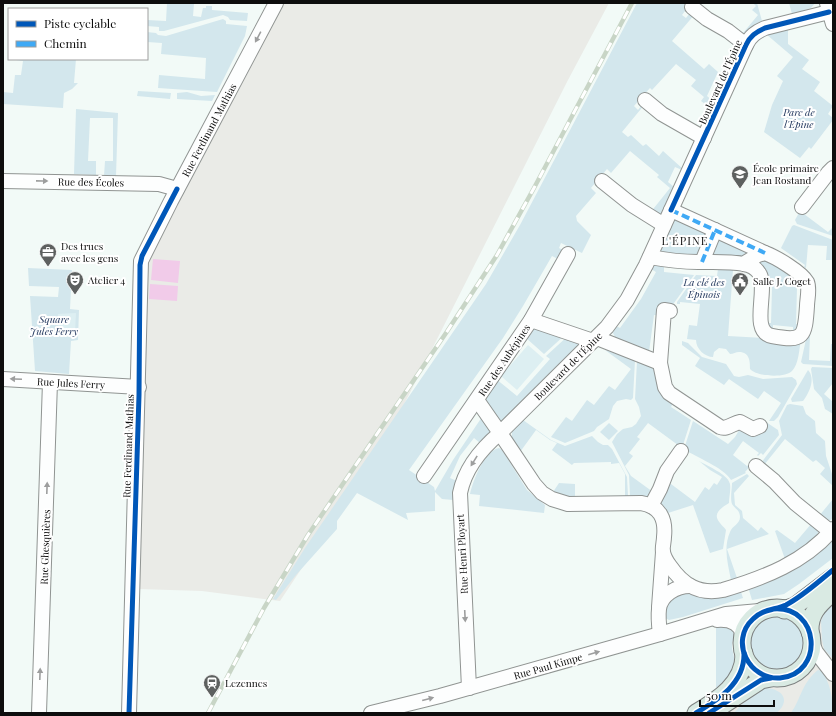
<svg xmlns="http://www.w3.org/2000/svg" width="836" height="716" font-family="'Playfair Display',serif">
	<rect width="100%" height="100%" fill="#f2faf7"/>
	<g fill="#eaebe7">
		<path d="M282 3H609L568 80 383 446 280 601 202 591 138 589 144 433 145 263Z"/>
		<path d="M833 604V713H702L727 697 780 654Z"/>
	</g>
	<g fill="#d3e7ed">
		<path d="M167 3 194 4 193 16 201 17 203 8H206V6H212V10L248 13 247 21 230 20 228 17 223 15 164 31H159V27L147 26V20L166 21Z"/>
		<path d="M637 3H691L682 15 686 18 690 13 695 14 672 41 704 69 709 64 718 72 707 96 713 101 710 108 701 101 704 97 691 86 696 80 676 64 652 90 650 88 634 106 638 110 642 105 645 104 622 132 628 137 631 135 643 146 646 144 659 156 663 151 683 169 682 170 675 167 668 182 674 187 660 218 650 213 670 188 657 177 659 175 630 151 611 173 607 169 591 188 596 193 576 216 577 221 591 235 582 253 561 243 559 248 563 250 560 260 552 256 523 306 503 338 409 470 434 487 435 491 453 460 484 414 493 431 480 443 474 438 460 456 450 478 457 481 453 500 442 499 435 492V511L406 513 408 520 357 493 337 521V529L296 575 276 600 273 599 305 548 486 284 520 225Z"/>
		<path d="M753 3H757L762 21 754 25 744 33H743L758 15 752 10 756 6Z"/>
		<path d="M789 3H815L811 8 792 14Z"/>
		<path d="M223 19 226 21V24L247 26 245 36 217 92 158 88 159 75 205 79 206 58 161 54 162 43 147 42V32L156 33 158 35 166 36Z"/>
		<path d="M785 30H788V44L809 60 802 69 820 82 814 91 833 106 828 114 833 118V120L811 149 809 147 800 158 764 132 772 105 783 81 777 76 793 57 766 34Z"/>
		<path d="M16 59H76L74 83H78L72 89 64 93 63 108 3 104V92L13 93 15 75H21L23 61 16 60Z"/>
		<path d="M138 91 171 93 170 99 137 96Z"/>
		<path d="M187 92 201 96 215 95 212 101 177 99V93Z"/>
		<path d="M76 109 118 113 116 176H104L105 161H113V118H90L88 161H96V175L74 174Z"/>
		<path d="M800 211 828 232 833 227V236L797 224 795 220Z"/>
		<path d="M676 219 707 231 700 256 661 253 660 250 674 220Z"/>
		<path d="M794 225 833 240V260H826L827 246 808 245 806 268 804 267 805 265 781 248 792 226Z"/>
		<path d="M720 237 754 253 740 260 712 259Z"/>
		<path d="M766 257 780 265 805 288H797L796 324 803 325 793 334V327L773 325V333L764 323H771L772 287 765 286 752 264Z"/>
		<path d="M655 265H664V272L694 275 674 303 661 316 654 315 649 352 617 341 613 333 616 326 620 328 641 299 656 272 651 269Z"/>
		<path d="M28 268 72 270 70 309 79 310 78 340 71 341 69 374 35 371 30 296 58 297 59 287 29 286Z"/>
		<path d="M718 269 733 270 728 336 801 340C799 349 799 364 792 371 786 378 757 377 750 369 750 362 750 352 739 352 736 352 733 354 730 354L726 349 719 348 714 352 713 357C705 357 696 349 696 340L687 339 689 325 697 326 700 304 680 302V304H677V302L696 275 717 276Z"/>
		<path d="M531 327 566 334 544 354 525 337Z"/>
		<path d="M569 335 580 343V345L501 423C480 401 479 404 496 379L517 396 550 359 546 356Z"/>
		<path d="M807 335H810L809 360 830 361 831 344H833V366L803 364 801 362Z"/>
		<path d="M682 341 688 343 702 357 726 364 734 376 739 377 748 375 763 379 792 377 796 380 797 384 778 417 774 421H769L781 403 764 391 758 399 729 379 724 385 695 366 700 358 682 345Z"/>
		<path d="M605 350 635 360 633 398 631 400 626 399 617 401 613 406 609 419 597 427 594 431 565 443 551 437 566 417 572 421 587 400 594 405 609 386 615 390 631 369Z"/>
		<path d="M637 361 654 368 673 403 671 407 691 420 682 448 648 423 637 437 640 439 629 453 633 456 625 466 631 476 653 492 651 496H630L629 475 612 442 617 434 623 429 632 427 636 424 641 416 639 407 635 399Z"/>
		<path d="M812 367 833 368V383L824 394 833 402V414L825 409 822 398 814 389 811 369Z"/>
		<path d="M808 370C816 379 809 393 803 401L792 402 791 399Z"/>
		<path d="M790 404 803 406 806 414 815 421 816 433 825 441 826 456 833 477V486L820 474 825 468 816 460 813 462 785 439 764 465 761 463 782 435 779 421 787 405Z"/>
		<path d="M523 420 551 440 565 446 592 436 598 442 603 445H608L612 449 627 477 628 496H625V474L619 463 611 464V462L574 463 572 465 552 450 557 443 550 440 536 430 520 452 512 438V432Z"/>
		<path d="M693 421 728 444 735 437 741 427 759 433 766 422 778 430 779 435 763 455 761 453 758 456 757 455 759 453 743 441 733 455 747 466 753 461 754 462 745 472 746 473 731 480C723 467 697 458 684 449Z"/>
		<path d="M609 423 618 431 609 440 600 432Z"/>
		<path d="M499 448 502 450 527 490 545 505 544 513 479 506 480 495 470 494C473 481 484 451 499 448Z"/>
		<path d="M699 461C707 466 728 474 730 484 731 490 729 497 729 503 723 507 711 513 720 523 722 526 724 527 726 530L723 549 710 553 693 505 668 513 660 503 667 485 671 484 695 502 705 487 709 490 714 483 717 485 722 477 710 470Z"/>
		<path d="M747 474 749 476 734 493 735 505 742 511 743 518 758 531 761 527 769 534 727 549 737 578 731 580C728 564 723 548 730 532 732 526 740 524 740 517 740 510 735 509 732 504 730 498 732 489 732 483Z"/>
		<path d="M559 483 575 484V497H569L553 492Z"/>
		<path d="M833 499V519L827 521 819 516Z"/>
		<path d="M812 523C814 525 817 527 818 530 820 540 792 555 785 559L775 531 777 530 795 543Z"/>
		<path d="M833 539V558L799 584 784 594 752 600 748 587 779 577 799 566Z"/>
		<path d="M740 589 743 598 683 617 669 620 664 617 665 606 671 599 681 593Z"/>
		<path d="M833 603V659L824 649 822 640 821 621 826 609Z"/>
		<circle cx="777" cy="643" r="29"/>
		<path d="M716 627H723L733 630C735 636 732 640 732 646 732 651 735 657 734 662 734 674 725 681 716 688Z"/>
		<path d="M818 670 822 671C830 683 833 699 833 713H791C802 697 801 684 818 670Z"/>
		<path d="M765 688C774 688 788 693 783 705 782 708 778 711 777 713H734L742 704Z"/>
	</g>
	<g fill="#ddeff2">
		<path d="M76 313 75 332H58V314Z"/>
		<path d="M528 345 544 359 517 390 501 376Z"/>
	</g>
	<g fill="#f1cbe9">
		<path d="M153 259 180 261 178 283 151 280Z"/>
		<path d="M150 284 178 286 177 301 149 299Z"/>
	</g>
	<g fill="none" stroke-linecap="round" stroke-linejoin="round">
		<g stroke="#909492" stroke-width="16">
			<g id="minor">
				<path d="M827 3 833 24"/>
				<path d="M692 7 707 19 728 31 746 45"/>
				<path d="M829 12 765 28C756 32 750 36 746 45L646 265 627 300 607 327 500 433 534 484 542 493 552 499 568 504 641 503C660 506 666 519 664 537 664 542 662 548 663 552 664 557 667 562 670 566 683 585 699 595 723 590 764 578 805 562 833 529"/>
				<path d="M645 100 662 114 704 138"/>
				<path d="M3 181 159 184 177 189"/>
				<path d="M602 181 632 205 664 225"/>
				<path d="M802 207 828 173 833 168"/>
				<path d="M671 210 765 253"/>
				<path d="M650 257C666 260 682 262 698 262 713 262 729 261 744 264 750 265 756 268 759 273 769 288 749 332 772 336 804 342 805 337 807 306 807 299 810 289 807 282 801 272 776 257 765 253L758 255 743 264"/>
				<path d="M702 262 715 230"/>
				<path d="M531 320 593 341"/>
				<path d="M597 338 660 363 665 387 669 393 720 427C727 430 733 423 740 422L753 429 760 426"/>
				<path d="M660 363 664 310 670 311"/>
				<path d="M3 379 139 387"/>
				<path d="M756 466 774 481 795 503 831 532"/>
				<path d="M424 476 531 320 568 254"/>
				<path d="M651 506 660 489 667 471 681 451"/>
				<path d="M659 607 663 552"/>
				<path d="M717 620C729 619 740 622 743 635"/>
				<path d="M660 634C659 626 658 617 659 609 661 595 676 586 690 586"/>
				<path d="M811 640 816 652 833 674"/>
				<path d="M469 688 460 493C465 468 481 449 500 433L477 400"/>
				<path d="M39 713 50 382"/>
				<path d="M129 713 141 261 171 201 276 3"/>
				<path d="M371 713 440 696 660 634 726 614 769 610"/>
			</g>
		</g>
		<g stroke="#7d8180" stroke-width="19">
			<g id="major">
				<circle cx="777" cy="643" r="35"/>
				<path d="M784 610 795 606 833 577"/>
				<path d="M810 632C809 612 820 604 833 592"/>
				<path d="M723 705 761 680 771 678"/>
				<path d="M696 713C718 700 745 683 744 653"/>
			</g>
		</g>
		<use href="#minor" stroke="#fdfefe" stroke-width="14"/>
		<use href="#major" stroke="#d9eae3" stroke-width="17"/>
		<g stroke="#c8d5c6" stroke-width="4.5">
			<path id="rail" d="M208 713 264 608 308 535 446 333 497 255 534 188 632 3"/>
		</g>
		<use href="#rail" stroke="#fff" stroke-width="3" stroke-dasharray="9" stroke-linecap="butt"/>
		<g stroke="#3fa9f5" stroke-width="4" stroke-dasharray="8 4" stroke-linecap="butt">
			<path d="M671 210 765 253"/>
			<path d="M702 262 715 230"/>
		</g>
		<g stroke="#fff" stroke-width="8">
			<g id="cycleway">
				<path d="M671 210 746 45C750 36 756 32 765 28L829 12"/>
				<path d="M773 609C820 605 825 674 780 678 749 680 729 641 753 619 763 609 775 610 786 605 803 596 818 582 833 570"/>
				<path d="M129 713 139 395 140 265 142 256 177 189"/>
				<path d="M696 713C718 700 745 683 744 653"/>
				<path d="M709 713 761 680 771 678"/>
			</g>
		</g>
		<use href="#cycleway" stroke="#0057b8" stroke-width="5"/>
	</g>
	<defs><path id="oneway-solid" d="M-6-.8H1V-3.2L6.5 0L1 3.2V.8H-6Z"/></defs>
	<g fill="#9d9e9e">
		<use href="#oneway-solid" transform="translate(258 37) rotate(118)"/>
		<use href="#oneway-solid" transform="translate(42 181) rotate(1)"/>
		<use href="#oneway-solid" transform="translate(16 379) rotate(-177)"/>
		<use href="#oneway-solid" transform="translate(474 461) rotate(122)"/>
		<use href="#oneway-solid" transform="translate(47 488) rotate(-88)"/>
		<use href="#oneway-solid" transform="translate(465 616) rotate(87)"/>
		<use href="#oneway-solid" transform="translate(594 653) rotate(-16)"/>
		<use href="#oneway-solid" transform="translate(40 674) rotate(-88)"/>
		<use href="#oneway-solid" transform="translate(428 699) rotate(-15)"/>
	</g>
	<defs>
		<g id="school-pin" transform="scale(0.9)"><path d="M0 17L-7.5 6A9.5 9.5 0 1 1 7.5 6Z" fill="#5d605f" stroke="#fff"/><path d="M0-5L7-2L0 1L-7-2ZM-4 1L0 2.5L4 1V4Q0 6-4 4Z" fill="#fff"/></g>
		<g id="office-pin" transform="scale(0.9)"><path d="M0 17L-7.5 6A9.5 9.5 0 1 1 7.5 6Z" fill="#5d605f" stroke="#fff"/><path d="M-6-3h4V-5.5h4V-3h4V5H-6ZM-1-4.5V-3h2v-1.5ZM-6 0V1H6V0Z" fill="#fff"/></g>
		<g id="theatre-pin" transform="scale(0.9)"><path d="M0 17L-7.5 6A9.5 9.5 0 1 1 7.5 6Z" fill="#5d605f" stroke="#fff"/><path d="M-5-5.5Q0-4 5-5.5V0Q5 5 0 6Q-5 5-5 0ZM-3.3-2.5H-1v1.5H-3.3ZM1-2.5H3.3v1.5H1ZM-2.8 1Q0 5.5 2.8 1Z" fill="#fff"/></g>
		<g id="civic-pin" transform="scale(0.9)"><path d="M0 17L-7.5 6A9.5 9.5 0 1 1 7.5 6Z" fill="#5d605f" stroke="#fff"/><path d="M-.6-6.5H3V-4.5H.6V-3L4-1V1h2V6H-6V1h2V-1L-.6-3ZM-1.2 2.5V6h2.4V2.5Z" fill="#fff"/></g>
		<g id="station-pin" transform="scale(0.9)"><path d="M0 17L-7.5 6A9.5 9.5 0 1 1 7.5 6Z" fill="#5d605f" stroke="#fff"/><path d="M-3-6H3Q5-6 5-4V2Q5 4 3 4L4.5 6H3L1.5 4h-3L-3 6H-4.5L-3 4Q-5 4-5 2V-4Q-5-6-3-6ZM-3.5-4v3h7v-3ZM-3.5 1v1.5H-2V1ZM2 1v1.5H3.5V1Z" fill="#fff"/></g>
	</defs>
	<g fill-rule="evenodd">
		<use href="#school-pin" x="740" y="174"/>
		<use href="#office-pin" x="48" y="252"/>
		<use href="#theatre-pin" x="75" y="280"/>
		<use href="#civic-pin" x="740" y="281"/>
		<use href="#station-pin" x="212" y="683"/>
	</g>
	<g text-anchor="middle" stroke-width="4" stroke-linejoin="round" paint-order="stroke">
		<g font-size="10" fill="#0d0d0d" stroke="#fff">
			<text transform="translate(720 82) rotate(-66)" y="4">Boulevard de l'Épine</text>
			<text transform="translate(209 130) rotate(-62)" y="4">Rue Ferdinand Mathias</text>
			<text transform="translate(91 182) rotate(1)" y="4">Rue des Écoles</text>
			<text transform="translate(504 360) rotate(-56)" y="4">Rue des Aubépines</text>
			<text transform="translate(568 366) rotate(-45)" y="4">Boulevard de l'Épine</text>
			<text transform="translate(71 383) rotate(3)" y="4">Rue Jules Ferry</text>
			<text transform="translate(128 446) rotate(-88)" y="4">Rue Ferdinand Mathias</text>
			<text transform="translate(45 547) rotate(-88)" y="4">Rue Ghesquières</text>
			<text transform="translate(462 554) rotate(-93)" y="4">Rue Henri Ployart</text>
			<text transform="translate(548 666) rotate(-16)" y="4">Rue Paul Kimpe</text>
		</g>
		<g font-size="10" font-style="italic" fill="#23385e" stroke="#fff">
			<text x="799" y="116">Parc de<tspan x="799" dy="12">l'Épine</tspan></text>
			<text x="704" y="286">La clé des<tspan x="704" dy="12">Épinois</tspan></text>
			<text x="54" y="323">Square<tspan x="54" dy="12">Jules Ferry</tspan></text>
		</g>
		<g font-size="10" fill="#0d0d0d" stroke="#fff" text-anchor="start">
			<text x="753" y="172">École primaire<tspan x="753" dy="12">Jean Rostand</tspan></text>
			<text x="61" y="250">Des trucs<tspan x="61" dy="12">avec les gens</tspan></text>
			<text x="88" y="284">Atelier 4</text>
			<text x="753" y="285">Salle J. Coget</text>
			<text x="225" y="687">Lezennes</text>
		</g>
		<g font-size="11" letter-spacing="1" fill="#0d0d0d" stroke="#fff">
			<text x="685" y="245">L'ÉPINE</text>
		</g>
	</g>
	<rect width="836" height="716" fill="none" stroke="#0d0d0d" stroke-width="8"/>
	<rect x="8" y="8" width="140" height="52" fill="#ffffff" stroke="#9e9e9e"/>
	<rect x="16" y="21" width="20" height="6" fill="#0057b8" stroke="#9e9e9e"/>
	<text x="44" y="28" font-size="12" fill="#0d0d0d">Piste cyclable</text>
	<rect x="16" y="41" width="20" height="6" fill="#3fa9f5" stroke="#9e9e9e"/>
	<text x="44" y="48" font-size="12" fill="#0d0d0d">Chemin</text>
	<path d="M700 700v6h74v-6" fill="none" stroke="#0d0d0d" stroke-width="2"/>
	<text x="706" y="700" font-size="12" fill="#0d0d0d" stroke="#ffffff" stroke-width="3" paint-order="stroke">50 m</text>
</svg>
